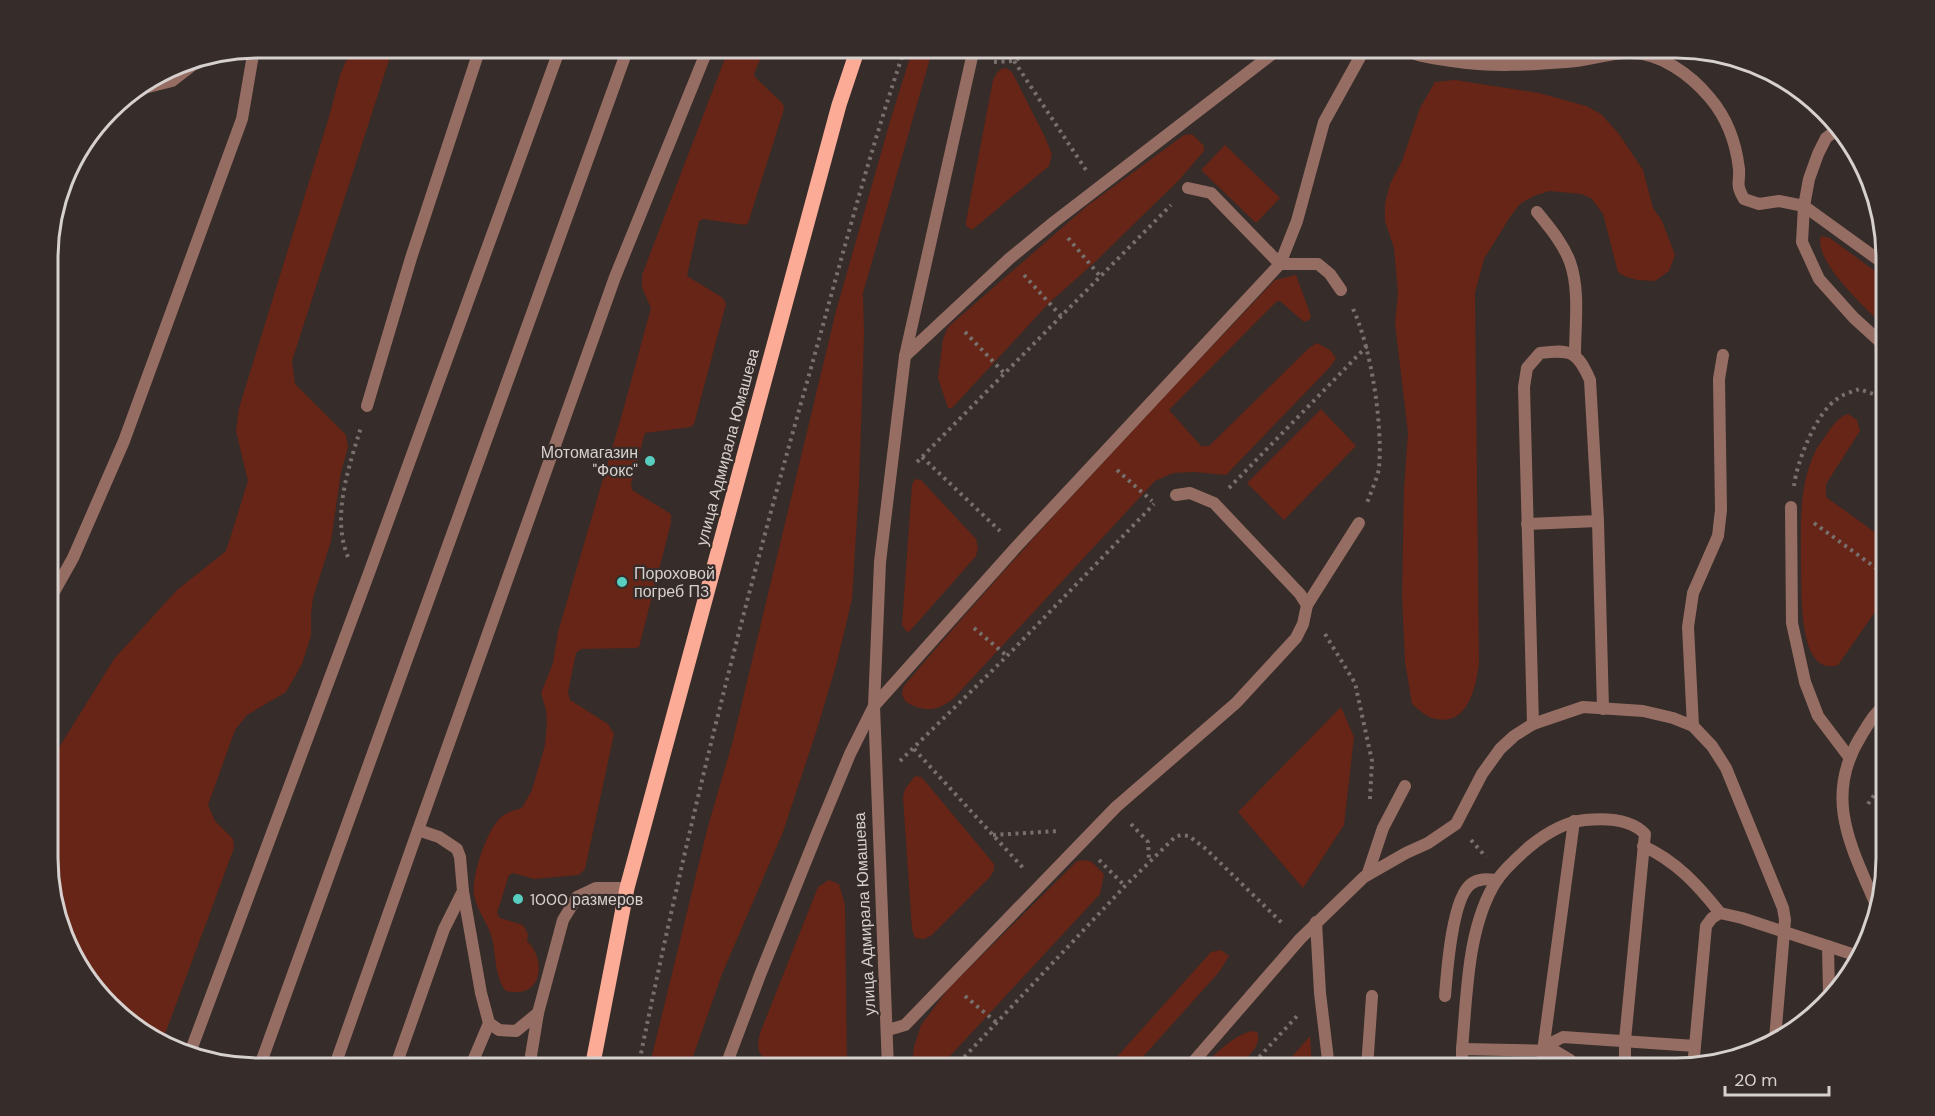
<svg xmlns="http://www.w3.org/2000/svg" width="1935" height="1116" font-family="'DM Sans',sans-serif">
	<rect width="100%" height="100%" fill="#362c29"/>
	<g fill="#662516">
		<path d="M352 48H393L292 361 295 384 346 435 348 447 341 472 331 541 313 598 311 614V636L302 664 286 692 247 715 235 730 208 805 215 821 233 839 234 848 162 1042 153 1040 84 975 50 885V762L114 659 177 590 226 551 248 481 236 431 239 408 329 117 340 75Z"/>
		<path d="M729 48H765L754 74 756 78 783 104 784 109 748 223 745 225 703 219 699 221 687 276 723 298 726 304 694 424 691 427 645 433 631 484 632 490 671 514V523L639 647 635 648 581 649 576 653 568 692 570 700 608 724 614 734 585 869 579 875 534 879 513 873 509 875 497 913 500 918 523 925 528 934 527 941C546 958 544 1000 506 991 495 978 496 956 492 938 488 923 477 911 474 895 471 877 488 824 504 815 509 811 517 810 522 808L532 790 545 745 547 723 546 710 541 693 553 663 558 632 621 418 651 308 642 288V275Z"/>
		<path d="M913 48H933L863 293 864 334 859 486 852 599 837 662 818 726 783 832 722 974 689 1068H649L708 826 732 744 836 311 891 118Z"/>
		<path d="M1006 68 1012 72 1044 135 1052 154 1049 166 972 230 966 226V222L993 80C997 73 998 69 1006 68Z"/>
		<path d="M1455 80 1539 93 1586 106 1601 114 1619 134 1643 170 1653 208 1662 221 1675 255 1669 271 1655 281 1637 280 1624 276 1618 272 1603 214 1591 198 1581 194 1549 191 1534 196 1520 204 1510 217 1484 259 1475 293 1479 663C1476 687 1468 726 1436 719 1427 718 1419 710 1412 704L1405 661 1402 595 1404 488 1408 433 1395 323 1398 293 1394 248 1385 221V204L1390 184 1402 161 1420 108 1435 82Z"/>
		<path d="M1192 134 1204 146V151L1179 180 1095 262 1049 303 952 408H948L938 378 943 339 948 327 1087 206 1184 135Z"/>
		<path d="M1225 145 1280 198 1256 223 1201 170Z"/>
		<path d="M1821 236 1830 238 1887 280V329C1870 312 1812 261 1821 236Z"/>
		<path d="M1296 275 1311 316 1309 320 1304 322 1280 301 1276 302 1169 410 1201 446H1209L1309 348 1317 343 1330 350 1336 358 1331 366 1226 475 1194 472 1173 473 1155 481 952 700C934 712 925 712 906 702L902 695 903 687C1022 547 1148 413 1275 280Z"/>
		<path d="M1321 409 1356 446 1284 520 1247 483Z"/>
		<path d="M1848 414 1857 420 1860 431 1826 484V497L1887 541V595L1838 665C1797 678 1802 588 1801 566 1801 529 1798 487 1815 452 1818 445 1824 439 1828 432 1833 425 1839 417 1848 414Z"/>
		<path d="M915 479 921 480 976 539 978 548 976 556 910 631 907 632 902 625 912 485Z"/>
		<path d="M1341 707 1354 737 1344 825 1303 888 1238 812Z"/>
		<path d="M915 776 921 777 924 780 994 864V870L990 877 932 935 924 939 915 938 912 929 903 797 905 789Z"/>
		<path d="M1085 860 1092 862 1104 874 1100 894 939 1068H912L914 1047 921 1025 949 988 1077 861Z"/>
		<path d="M829 880 839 884 845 905 847 1068C825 1068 768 1076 759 1051 757 1046 759 1038 760 1033L818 887Z"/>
		<path d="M1221 950 1229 956 1219 972 1133 1068H1107L1211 952Z"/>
		<path d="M1251 1031 1257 1032C1263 1046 1246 1058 1236 1068H1202C1216 1053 1231 1037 1251 1031Z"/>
		<path d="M1310 1036 1312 1068H1282Z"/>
	</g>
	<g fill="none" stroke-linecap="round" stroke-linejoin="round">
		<g stroke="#78706d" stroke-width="4" stroke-dasharray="3 4.5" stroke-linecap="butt">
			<path d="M1014 61 1086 170"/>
			<path d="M994 62 1014 61 1038 48"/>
			<path d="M1814 106 1817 115"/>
			<path d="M1068 238 1100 276"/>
			<path d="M1024 275 1061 316"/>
			<path d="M1353 309C1371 347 1383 425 1379 468 1377 479 1371 492 1367 503"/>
			<path d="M965 332 1005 374"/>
			<path d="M922 457 1000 531"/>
			<path d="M917 462 1171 205"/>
			<path d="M1117 470 1152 501"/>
			<path d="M1794 486C1797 461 1816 413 1837 399 1843 394 1852 392 1859 389L1887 399"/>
			<path d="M1229 488 1367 346"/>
			<path d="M1814 523 1887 576"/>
			<path d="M348 557C331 516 349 467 361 427"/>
			<path d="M974 628 1007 656"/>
			<path d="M1325 634 1355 683 1372 761 1370 799"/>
			<path d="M914 749 1025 870"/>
			<path d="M900 761 1007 656 1154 504"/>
			<path d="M1868 804 1887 776"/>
			<path d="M1131 824 1148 842 1149 860"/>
			<path d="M993 835 1058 831"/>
			<path d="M1471 840 1486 857"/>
			<path d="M1099 860 1125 886"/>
			<path d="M965 996 997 1023"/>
			<path d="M638 1068C686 832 745 599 811 368 841 261 869 153 905 48"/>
			<path d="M954 1068 1125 886 1175 837 1181 835 1189 836 1206 849 1282 923"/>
			<path d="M1249 1068 1298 1015"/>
		</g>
		<g stroke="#956d63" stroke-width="12">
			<path d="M1404 48C1417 58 1436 58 1452 61 1490 67 1528 65 1566 62 1587 61 1608 53 1629 53 1660 52 1691 75 1710 98 1727 118 1736 143 1739 169 1740 184 1735 183 1744 199L1759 204 1779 201 1804 206 1887 266"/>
			<path d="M136 90 172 81 199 60"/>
			<path d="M1838 129 1826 138 1818 154 1809 179 1804 206 1802 242 1819 279 1854 318 1887 348"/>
			<path d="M1537 212C1549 227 1563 243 1570 262 1580 290 1575 325 1575 354"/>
			<path d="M1341 290 1330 274 1318 264H1280L1297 221 1324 122 1365 48"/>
			<path d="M905 356 1009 259 1054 222 1280 48"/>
			<path d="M367 406 411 258 480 48"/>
			<path d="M1791 507 1792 623 1805 682 1818 716 1849 757"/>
			<path d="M1527 524 1598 521"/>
			<path d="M50 599 73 558 124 441 242 119 254 49"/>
			<path d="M1307 605 1359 523"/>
			<path d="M1533 724 1524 387 1527 368 1540 353C1571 349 1577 351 1590 380L1598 521 1603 709"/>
			<path d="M1693 726 1688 627 1693 593 1718 536 1721 510 1719 379 1723 355"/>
			<path d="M1643 846C1676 861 1698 885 1720 913"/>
			<path d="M1368 873 1383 828 1405 786"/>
			<path d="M463 891 481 993 489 1023"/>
			<path d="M1876 905C1851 846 1823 797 1861 736 1869 723 1875 712 1887 703"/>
			<path d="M1316 922 1320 993 1329 1068"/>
			<path d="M1828 946 1829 994"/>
			<path d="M1445 996C1447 971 1452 898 1471 884 1479 878 1487 879 1497 880"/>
			<path d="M888 1030 905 1025 1116 807 1236 703 1296 638 1303 624 1307 605 1300 594 1214 503 1190 493 1176 495"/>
			<path d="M1462 1049C1467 995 1467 926 1497 880 1506 867 1518 857 1529 847 1545 834 1564 822 1585 820 1605 818 1631 819 1645 834L1625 1040V1068"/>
			<path d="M191 1050 369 573 560 48"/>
			<path d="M1543 1051 1553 1042 1563 1037 1695 1046 1706 926 1712 918 1720 913 1742 918 1861 957"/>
			<path d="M1693 1067 1695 1046"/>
			<path d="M259 1068 628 48"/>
			<path d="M334 1068 418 830"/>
			<path d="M395 1068 444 929 463 891 460 857 457 849 439 837 418 830 615 277 708 48"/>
			<path d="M470 1068 489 1023 499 1030 516 1031 538 1013 563 920 577 897 596 888H627"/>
			<path d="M529 1068 538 1013"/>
			<path d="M725 1068 760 975 816 836 850 754 874 706 1017 546 1280 264 1211 193 1188 188"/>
			<path d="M1188 1068 1300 939 1364 877 1406 853 1428 843 1456 824 1482 774 1500 749 1514 736 1533 724 1583 707 1643 711 1673 718 1693 726 1712 746 1726 768 1783 908 1785 920 1775 1039"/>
			<path d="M1367 1068 1372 996"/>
			<path d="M1462 1068V1049L1555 1051 1570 1060 1571 1068"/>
			<path d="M1543 1068V1051L1574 821"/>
		</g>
		<path stroke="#956d63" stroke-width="12" d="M888 1068 874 706 880 562 905 356 974 48"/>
		<path stroke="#fcab96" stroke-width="15" d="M592 1068 627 888 839 105 858 48"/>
	</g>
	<g fill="#58cec0" stroke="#362c29" stroke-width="2">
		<circle cx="650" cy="461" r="6"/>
		<circle cx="622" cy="582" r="6"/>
		<circle cx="518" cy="899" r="6"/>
	</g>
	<g text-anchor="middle" stroke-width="4.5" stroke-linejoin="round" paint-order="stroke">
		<g font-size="16" fill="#d6d0ce" stroke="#362c29">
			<text transform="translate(727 447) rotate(-75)" y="6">улица Адмирала Юмашева</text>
			<text transform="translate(864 914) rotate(-93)" y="6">улица Адмирала Юмашева</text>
		</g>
		<g font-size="16" fill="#d6d0ce" stroke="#362c29" text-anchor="start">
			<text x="638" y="458" text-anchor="end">Мотомагазин<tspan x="638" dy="18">"Фокс"</tspan></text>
			<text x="634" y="579">Пороховой<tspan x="634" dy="18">погреб П3</tspan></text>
			<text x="530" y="905">1000 размеров</text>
		</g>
	</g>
	<path d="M0 0H1935V1116H0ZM258 58H1676A200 200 0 0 1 1876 258V858A200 200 0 0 1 1676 1058H258A200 200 0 0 1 58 858V258A200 200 0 0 1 258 58Z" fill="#362c29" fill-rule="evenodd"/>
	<path fill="none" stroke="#d6d0ce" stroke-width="3" d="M258 58H1676A200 200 0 0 1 1876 258V858A200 200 0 0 1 1676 1058H258A200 200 0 0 1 58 858V258A200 200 0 0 1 258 58Z"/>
	<path d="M1725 1086v9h104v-9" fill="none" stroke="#d6d0ce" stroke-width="3"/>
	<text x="1734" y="1086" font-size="18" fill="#d6d0ce" stroke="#362c29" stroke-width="4.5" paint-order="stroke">20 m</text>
</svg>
